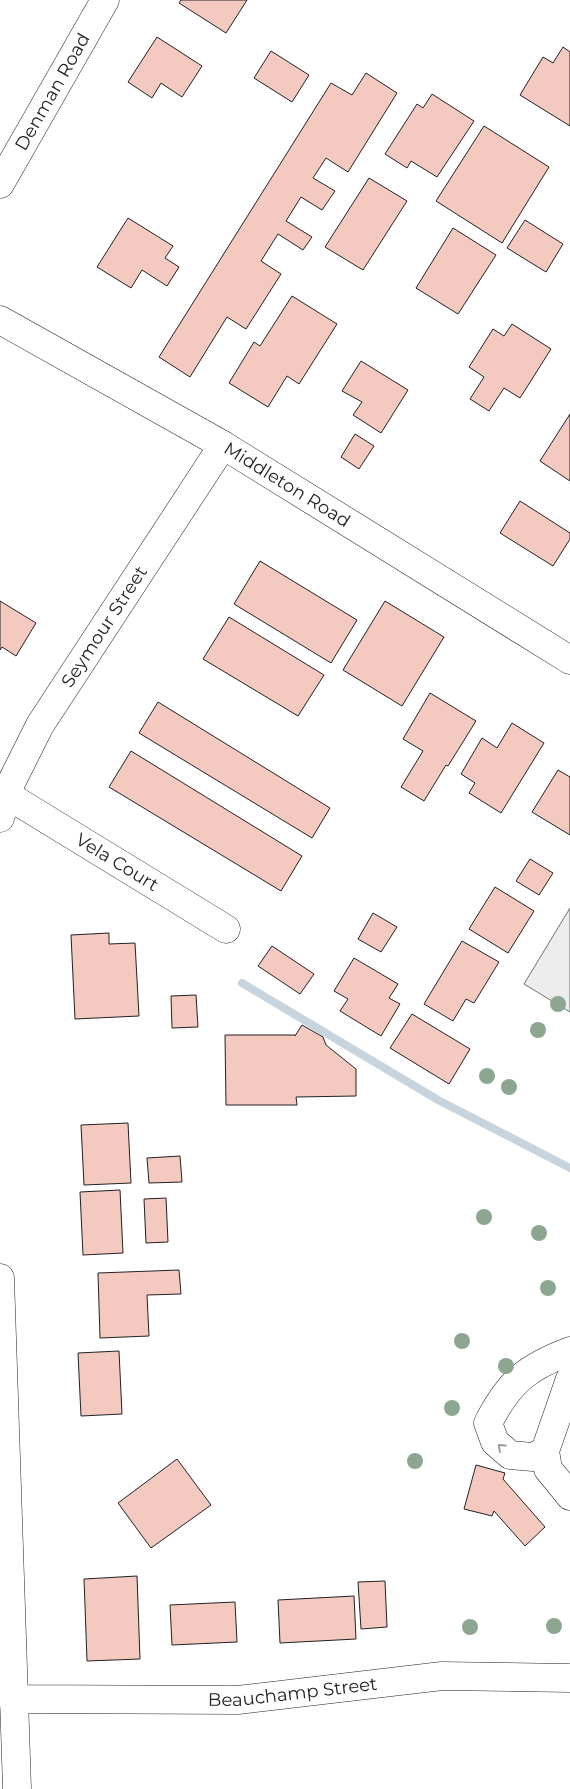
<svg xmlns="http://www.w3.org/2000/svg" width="570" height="1789" font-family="Montserrat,sans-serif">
	<rect width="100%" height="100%" fill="#fff"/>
	<path fill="#ededed" stroke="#6f6f6f" d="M570 908V1012L524 984Z"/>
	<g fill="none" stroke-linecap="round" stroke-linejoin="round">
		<path stroke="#c7d3dd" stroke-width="8" d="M242 983 438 1100 570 1168"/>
	</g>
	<g fill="#f3c9c0" stroke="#222">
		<path d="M181 0H247L226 33 179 3Z"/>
		<path d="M157 37 202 66 182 97 161 83 152 98 128 82Z"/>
		<path d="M563 47 570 52V126L520 95 543 57 553 63Z"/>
		<path d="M271 51 309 75 292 102 254 78Z"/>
		<path d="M366 73 397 93 348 172 326 158 313 178 335 191 322 210 301 197 286 221 312 237 303 250 278 234 261 261 281 274 246 329 227 317 190 377 159 357 331 83 352 95Z"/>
		<path d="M432 94 474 121 437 177 411 161 407 168 385 154 417 104 423 108Z"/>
		<path d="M484 126 549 167 502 243 436 201Z"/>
		<path d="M369 178 407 201 363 270 325 247Z"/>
		<path d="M128 218 173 246 165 258 179 267 167 286 142 270 131 288 97 267Z"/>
		<path d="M525 220 563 244 546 272 507 248Z"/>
		<path d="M453 228 496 255 458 314 416 288Z"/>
		<path d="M292 296 337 324 299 384 287 376 268 407 229 383 254 342 260 346Z"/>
		<path d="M512 324 551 349 520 398 504 388 489 411 470 399 484 377 469 367 493 329 504 336Z"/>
		<path d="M361 361 408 390 381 433 353 415 362 402 342 391Z"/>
		<path d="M570 414V481L540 461Z"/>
		<path d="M355 434 374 446 359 469 341 457Z"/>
		<path d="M520 501 570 533V539L553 566 500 533Z"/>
		<path d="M260 561 357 620 331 663 234 604Z"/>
		<path d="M0 601 36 623 16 656 2 647 0 650Z"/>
		<path d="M385 601 444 637 402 706 343 670Z"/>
		<path d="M229 617 324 675 298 716 203 659Z"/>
		<path d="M430 693 476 721 448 766 446 765 424 801 401 787 423 751 403 739Z"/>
		<path d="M158 702 330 808 312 838 139 733Z"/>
		<path d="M512 723 544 743 501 813 469 793 475 783 461 774 482 738 497 748Z"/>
		<path d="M131 751 302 856 281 891 109 787Z"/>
		<path d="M558 770 570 777V835L532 812Z"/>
		<path d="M530 859 553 873 539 895 516 881Z"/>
		<path d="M495 887 534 911 508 953 469 929Z"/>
		<path d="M373 913 397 927 381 952 358 939Z"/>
		<path d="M109 933V944L135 943 139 1016 75 1019 71 935Z"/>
		<path d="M462 941 499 962 474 1003 466 999 453 1021 424 1004Z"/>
		<path d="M272 946 314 974 300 994 258 966Z"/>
		<path d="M354 958 398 984 389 998 400 1004 381 1036 340 1011 348 999 334 991Z"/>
		<path d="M196 995 198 1027 172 1028 171 996Z"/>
		<path d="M412 1014 470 1049 449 1084 390 1048Z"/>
		<path d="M302 1025 323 1037 326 1045 356 1069V1096L296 1097 297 1105H226L225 1035H295V1036Z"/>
		<path d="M128 1123 131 1183 84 1185 81 1125Z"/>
		<path d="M180 1156 182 1182 149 1183 147 1158Z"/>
		<path d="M120 1190 123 1253 83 1255 80 1192Z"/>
		<path d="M166 1198 168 1242 146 1243 144 1199Z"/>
		<path d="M179 1270 181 1294 147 1295 149 1336 100 1338 98 1273Z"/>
		<path d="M119 1351 122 1414 81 1416 78 1353Z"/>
		<path d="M177 1459 211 1505 151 1548 118 1503Z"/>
		<path d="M476 1465 505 1473 503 1479 545 1527 525 1546 494 1511 492 1516 464 1509Z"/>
		<path d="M137 1576 140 1659 87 1661 84 1579Z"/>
		<path d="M385 1581 387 1627 361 1629 358 1582Z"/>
		<path d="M354 1596 356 1639 280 1643 278 1600Z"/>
		<path d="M235 1602 237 1642 172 1645 170 1605Z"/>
	</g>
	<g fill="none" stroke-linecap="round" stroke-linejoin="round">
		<g stroke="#222" stroke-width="29">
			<g id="minor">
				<path id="s1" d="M0 184 105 0"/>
				<path id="s2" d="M7 795 226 929"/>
				<path id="s3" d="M0 818 11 783 40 725 223 445"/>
				<path d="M0 1278 17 1789"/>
				<path d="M570 1379 545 1451 548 1469 570 1496"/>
				<path d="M545 1451 533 1457 510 1455 495 1442 488 1423C509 1382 527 1367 570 1351"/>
				<path id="s4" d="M0 1691 15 1699 238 1700 442 1676 570 1678"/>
			</g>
		</g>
		<g stroke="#222" stroke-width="29">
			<g id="major">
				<path id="s5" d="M0 320 223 445 570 660"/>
			</g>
		</g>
		<use href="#minor" stroke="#fff" stroke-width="28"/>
		<use href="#major" stroke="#fff" stroke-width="28"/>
	</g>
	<g fill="#8da692">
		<circle cx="558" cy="1004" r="8"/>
		<circle cx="538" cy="1030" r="8"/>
		<circle cx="487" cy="1076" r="8"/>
		<circle cx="509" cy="1087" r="8"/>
		<circle cx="484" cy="1217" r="8"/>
		<circle cx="539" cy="1233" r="8"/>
		<circle cx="548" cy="1288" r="8"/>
		<circle cx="462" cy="1341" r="8"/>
		<circle cx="506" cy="1366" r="8"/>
		<circle cx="452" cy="1408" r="8"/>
		<circle cx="415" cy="1461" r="8"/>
		<circle cx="554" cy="1626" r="8"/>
		<circle cx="470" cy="1627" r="8"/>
	</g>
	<defs><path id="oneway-chevron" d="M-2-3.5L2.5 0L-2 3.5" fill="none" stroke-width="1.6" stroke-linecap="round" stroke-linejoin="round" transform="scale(1.25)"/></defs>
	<use stroke="#9c9c9c" href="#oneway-chevron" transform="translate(501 1447) rotate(-138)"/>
	<g text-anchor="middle" stroke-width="4" stroke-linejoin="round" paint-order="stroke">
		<g font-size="18" fill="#222" stroke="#fff">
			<text dy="6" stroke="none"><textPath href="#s1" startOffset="106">Denman Road</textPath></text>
			<text dy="6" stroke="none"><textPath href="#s5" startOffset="331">Middleton Road</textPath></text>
			<text dy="6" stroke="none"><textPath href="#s3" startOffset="219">Seymour Street</textPath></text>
			<text dy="6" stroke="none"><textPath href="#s2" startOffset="129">Vela Court</textPath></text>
			<text dy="6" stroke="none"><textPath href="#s4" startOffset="295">Beauchamp Street</textPath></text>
		</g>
	</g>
</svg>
